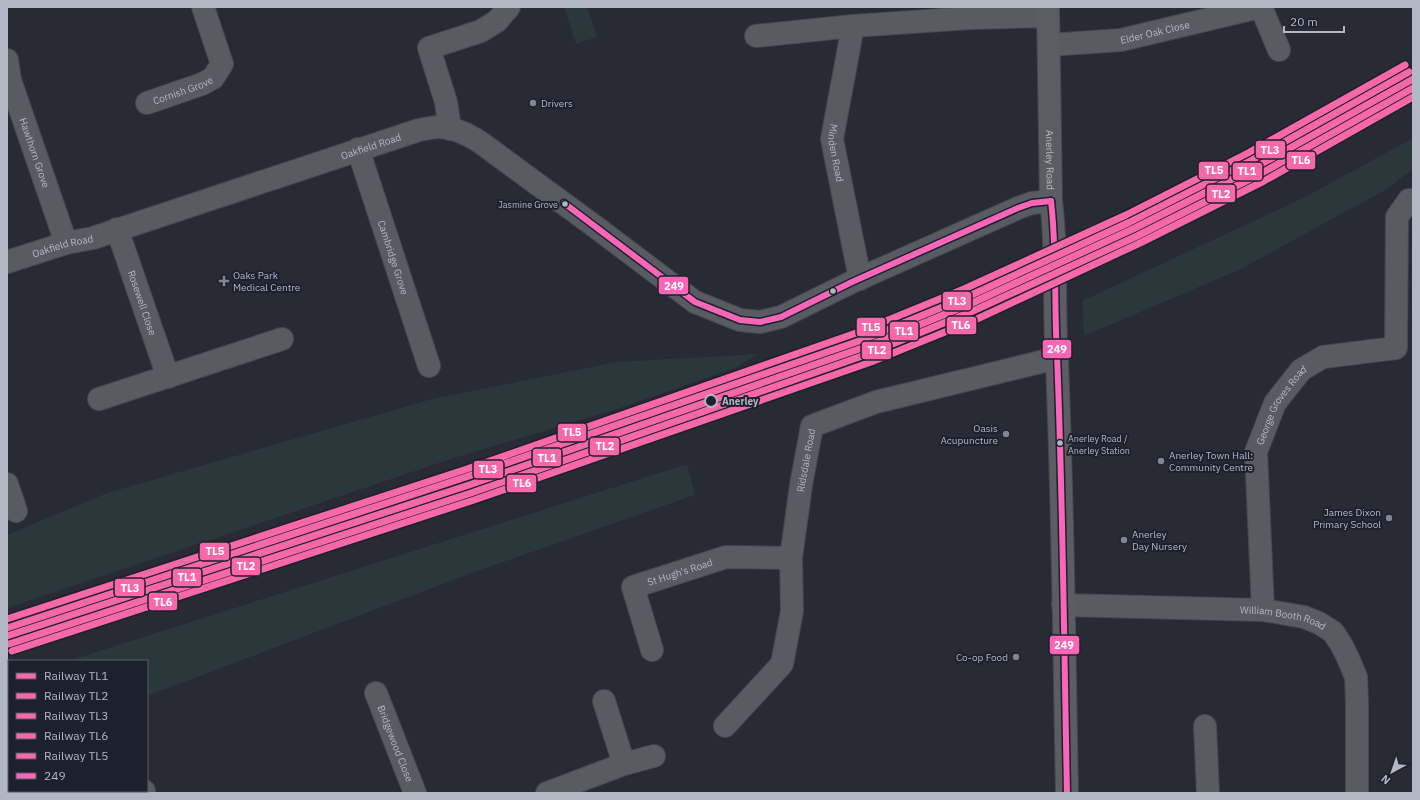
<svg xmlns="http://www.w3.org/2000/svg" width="1420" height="800" font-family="'IBM Plex Sans',sans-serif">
	<rect width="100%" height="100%" fill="#282b33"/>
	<g fill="#2a373b">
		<path d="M564 7H587L597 37 576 44Z"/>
		<path d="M1413 138V169L1387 189 1241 269 1084 336 1082 301 1305 197Z"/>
		<path d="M759 354 732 369 617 409 451 459 7 608V535L107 493 432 399 616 362Z"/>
		<path d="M687 464 695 495 477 571 147 696V661H68Z"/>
		<path d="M9 680V730H7V681Z"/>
	</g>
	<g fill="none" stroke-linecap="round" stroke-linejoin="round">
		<g stroke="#46484e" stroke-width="24">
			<g id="minor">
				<path d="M1261 7 1279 50"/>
				<path id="s1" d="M853 26 832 139 860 279"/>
				<path d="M756 36 853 26 970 18 1048 16"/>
				<path id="s2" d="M1049 45 1121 40 1260 7"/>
				<path id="s3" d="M7 60 10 80 66 243"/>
				<path id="s4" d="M147 103 202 84 213 78 222 64 203 7"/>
				<path d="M450 129 446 102 429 48 481 31 497 21 509 7"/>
				<path id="s5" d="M358 149 429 366"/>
				<path id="s6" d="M117 229 168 377"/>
				<path id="s7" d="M7 262 66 243 93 238 419 130C425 129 432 127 438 127 452 127 469 135 480 142L597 228 695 302 740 320 760 322 781 317 852 282 1018 208 1032 203 1051 201"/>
				<path d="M99 399 282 339"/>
				<path d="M7 484 16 511"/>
				<path id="s8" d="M1063 605 1263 610 1304 617 1319 623 1333 632 1341 644 1348 658 1356 677 1357 704V793"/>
				<path id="s9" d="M1263 610 1256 452 1275 403 1301 370 1323 357 1396 348 1397 217 1409 200H1413"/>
				<path id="s10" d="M652 650 633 587 726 557 791 558"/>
				<path id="s11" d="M376 693 415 793"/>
				<path d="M604 701 624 764"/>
				<path id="s12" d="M725 726 782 664 792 611 791 558 801 485 812 426 876 402 1057 358"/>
				<path d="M1205 726 1208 793"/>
				<path d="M144 791V793"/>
				<path d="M547 793 624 764 654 756"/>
			</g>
		</g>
		<g stroke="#464850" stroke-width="24">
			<g id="major">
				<path id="s13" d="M1048 7 1051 201C1057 247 1054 293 1056 340 1063 491 1064 642 1067 793"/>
			</g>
		</g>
		<use href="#minor" stroke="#585b62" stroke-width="22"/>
		<use href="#major" stroke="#5b5d63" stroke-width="22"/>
		<g stroke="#1d212d" stroke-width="9">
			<g id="bus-1">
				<path d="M1051 201C1057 252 1054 304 1057 355 1063 501 1064 647 1067 793"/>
				<path d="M564 203 695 302 740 320 760 322 781 317 852 282 1018 208 1032 203 1051 201"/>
			</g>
		</g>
		<use href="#bus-1" stroke="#fa66b7" stroke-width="6"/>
		<g stroke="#1d212d" stroke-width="10">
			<path id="rail-1" d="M7 636 469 485 865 347 970 304 1133 229 1256 167 1413 79"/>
		</g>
		<g stroke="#1d212d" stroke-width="10">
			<path id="rail-2" d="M9 644 471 493 868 354 973 311 1137 236 1260 174 1413 88"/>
		</g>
		<g stroke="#1d212d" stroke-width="10">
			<path id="rail-3" d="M7 628 466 477 862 340 967 297 1130 222 1252 160 1409 72"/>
		</g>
		<g stroke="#1d212d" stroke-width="10">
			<path id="rail-4" d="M12 651 474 500 871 362 977 319 1140 243 1264 181 1413 97"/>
		</g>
		<g stroke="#1d212d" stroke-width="10">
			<path id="rail-5" d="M7 619 464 470 859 332 964 289 1126 215 1248 153 1405 65"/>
		</g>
		<use href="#rail-1" stroke="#f768a9" stroke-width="7"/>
		<use href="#rail-2" stroke="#f768a9" stroke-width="7"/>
		<use href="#rail-3" stroke="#f768a9" stroke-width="7"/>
		<use href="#rail-4" stroke="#f768a9" stroke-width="7"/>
		<use href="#rail-5" stroke="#f768a9" stroke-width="7"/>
	</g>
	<g fill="#828691" stroke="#1d212d" stroke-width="1.5">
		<circle cx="533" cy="103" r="4"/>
		<path d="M222 275h4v4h4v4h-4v4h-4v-4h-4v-4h4z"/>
		<circle cx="1006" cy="434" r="4"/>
		<circle cx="1161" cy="461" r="4"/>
		<circle cx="1389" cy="518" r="4"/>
		<circle cx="1124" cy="540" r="4"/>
		<circle cx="1016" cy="657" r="4"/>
	</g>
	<g fill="#b3b7c4" stroke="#1d212d" stroke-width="1.5">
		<circle cx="565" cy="204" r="3.5"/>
		<circle cx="833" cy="291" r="3.5"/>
		<circle cx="1060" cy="443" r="3.5"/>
	</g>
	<circle fill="#1d212d" stroke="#b3b7c4" stroke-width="2" cx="711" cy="401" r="6"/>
	<g text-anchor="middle" stroke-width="4" stroke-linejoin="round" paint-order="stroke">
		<g font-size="9" fill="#b3b7c4" stroke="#1d212d" text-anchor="end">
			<text x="558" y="208">Jasmine Grove</text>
			<text x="1068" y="442" text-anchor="start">Anerley Road /<tspan x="1068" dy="12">Anerley Station</tspan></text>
		</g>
		<g font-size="10" fill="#b3b7c4" stroke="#1d212d">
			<text dy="4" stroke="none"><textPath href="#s2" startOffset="107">Elder Oak Close</textPath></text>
			<text dy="4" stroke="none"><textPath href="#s4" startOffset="38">Cornish Grove</textPath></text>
			<text dy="4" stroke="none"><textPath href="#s7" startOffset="382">Oakfield Road</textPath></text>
			<text dy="4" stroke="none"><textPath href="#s3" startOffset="97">Hawthorn Grove</textPath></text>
			<text dy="4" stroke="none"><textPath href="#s1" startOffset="129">Minden Road</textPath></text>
			<text dy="4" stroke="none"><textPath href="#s13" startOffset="153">Anerley Road</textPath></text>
			<text dy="4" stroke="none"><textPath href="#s7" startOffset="58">Oakfield Road</textPath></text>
			<text dy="4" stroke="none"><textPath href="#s5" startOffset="114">Cambridge Grove</textPath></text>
			<text dy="4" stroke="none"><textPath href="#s6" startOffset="78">Rosewell Close</textPath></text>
			<text dy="4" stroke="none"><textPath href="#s9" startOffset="212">George Groves Road</textPath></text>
			<text dy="4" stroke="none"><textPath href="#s12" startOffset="290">Ridsdale Road</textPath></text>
			<text dy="4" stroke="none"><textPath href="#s10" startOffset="115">St Hugh's Road</textPath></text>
			<text dy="4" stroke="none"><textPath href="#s8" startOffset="221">William Booth Road</textPath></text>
			<text dy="4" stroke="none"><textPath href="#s11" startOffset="54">Bridgewood Close</textPath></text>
		</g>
		<g font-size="10" fill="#b3b7c4" stroke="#1d212d" text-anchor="start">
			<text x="541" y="107">Drivers</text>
			<text x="233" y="279">Oaks Park<tspan x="233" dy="12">Medical Centre</tspan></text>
			<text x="998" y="432" text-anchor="end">Oasis<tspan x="998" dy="12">Acupuncture</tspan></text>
			<text x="1169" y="459">Anerley Town Hall:<tspan x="1169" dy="12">Community Centre</tspan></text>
			<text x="1381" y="516" text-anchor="end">James Dixon<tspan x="1381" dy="12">Primary School</tspan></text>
			<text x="1132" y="538">Anerley<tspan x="1132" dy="12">Day Nursery</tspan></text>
			<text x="1008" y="661" text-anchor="end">Co-op Food</text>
		</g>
		<g font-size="10" font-weight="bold" fill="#b3b7c4" stroke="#1d212d" text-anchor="start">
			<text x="722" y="405">Anerley</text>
		</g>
	</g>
	<g stroke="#1d212d" stroke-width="1.5">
		<rect x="1255" y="140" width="31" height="19" rx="4" fill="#f768a9"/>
		<rect x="1286" y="151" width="30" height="19" rx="4" fill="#f768a9"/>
		<rect x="1198" y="161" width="31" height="19" rx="4" fill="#f768a9"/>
		<rect x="1232" y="162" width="31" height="19" rx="4" fill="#f768a9"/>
		<rect x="1206" y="184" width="30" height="19" rx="4" fill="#f768a9"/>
		<rect x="658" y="276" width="31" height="19" rx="4" fill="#fa66b7"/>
		<rect x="942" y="291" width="30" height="20" rx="4" fill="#f768a9"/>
		<rect x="946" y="316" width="31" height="19" rx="4" fill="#f768a9"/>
		<rect x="856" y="317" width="30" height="20" rx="4" fill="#f768a9"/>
		<rect x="889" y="321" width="30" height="20" rx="4" fill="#f768a9"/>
		<rect x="1042" y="339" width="30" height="20" rx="4" fill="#fa66b7"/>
		<rect x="861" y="341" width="31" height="19" rx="4" fill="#f768a9"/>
		<rect x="557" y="423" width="30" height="19" rx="4" fill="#f768a9"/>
		<rect x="589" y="437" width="31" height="19" rx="4" fill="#f768a9"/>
		<rect x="532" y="448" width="30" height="19" rx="4" fill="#f768a9"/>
		<rect x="473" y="460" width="31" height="19" rx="4" fill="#f768a9"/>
		<rect x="506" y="474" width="31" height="19" rx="4" fill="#f768a9"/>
		<rect x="199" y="542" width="31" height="19" rx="4" fill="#f768a9"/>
		<rect x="231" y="557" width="30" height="19" rx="4" fill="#f768a9"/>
		<rect x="172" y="568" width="30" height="19" rx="4" fill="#f768a9"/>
		<rect x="114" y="578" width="31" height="19" rx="4" fill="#f768a9"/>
		<rect x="148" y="592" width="30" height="19" rx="4" fill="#f768a9"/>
		<rect x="1049" y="635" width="31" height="20" rx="4" fill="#fa66b7"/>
	</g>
	<g font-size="11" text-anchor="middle" font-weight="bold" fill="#fff">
		<text x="1270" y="154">TL3</text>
		<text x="1301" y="164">TL6</text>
		<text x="1214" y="174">TL5</text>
		<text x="1247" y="175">TL1</text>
		<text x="1221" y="198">TL2</text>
		<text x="674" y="290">249</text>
		<text x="957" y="305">TL3</text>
		<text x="961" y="329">TL6</text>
		<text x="871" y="331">TL5</text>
		<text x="904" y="335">TL1</text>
		<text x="1057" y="353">249</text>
		<text x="877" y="354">TL2</text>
		<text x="572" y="436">TL5</text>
		<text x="605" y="450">TL2</text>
		<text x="547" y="462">TL1</text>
		<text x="488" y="473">TL3</text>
		<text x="522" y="487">TL6</text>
		<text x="215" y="555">TL5</text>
		<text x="246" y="570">TL2</text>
		<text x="187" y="581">TL1</text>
		<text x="130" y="592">TL3</text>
		<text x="163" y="606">TL6</text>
		<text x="1064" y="649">249</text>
	</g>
	<rect width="1420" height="800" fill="none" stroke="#b3b7c4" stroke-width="16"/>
	<rect x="8" y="660" width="140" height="132" fill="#1d212d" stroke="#595d69"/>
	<rect x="16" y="673" width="20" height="6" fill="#f768a9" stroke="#595d69"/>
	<text x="44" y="680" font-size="12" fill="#b3b7c4">Railway TL1</text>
	<rect x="16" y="693" width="20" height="6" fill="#f768a9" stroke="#595d69"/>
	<text x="44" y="700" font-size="12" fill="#b3b7c4">Railway TL2</text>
	<rect x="16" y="713" width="20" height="6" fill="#f768a9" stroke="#595d69"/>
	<text x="44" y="720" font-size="12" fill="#b3b7c4">Railway TL3</text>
	<rect x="16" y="733" width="20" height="6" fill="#f768a9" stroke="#595d69"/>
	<text x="44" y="740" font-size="12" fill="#b3b7c4">Railway TL6</text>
	<rect x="16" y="753" width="20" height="6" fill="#f768a9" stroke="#595d69"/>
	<text x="44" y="760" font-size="12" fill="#b3b7c4">Railway TL5</text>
	<rect x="16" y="773" width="20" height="6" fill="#fa66b7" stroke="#595d69"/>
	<text x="44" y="780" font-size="12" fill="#b3b7c4">249</text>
	<g transform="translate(1392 772) rotate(220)" stroke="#1d212d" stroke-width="3" paint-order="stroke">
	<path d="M0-3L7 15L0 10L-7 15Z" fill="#b3b7c4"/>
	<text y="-6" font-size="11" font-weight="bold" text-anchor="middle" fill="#b3b7c4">N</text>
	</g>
	<path d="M1284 26v6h60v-6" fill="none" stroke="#b3b7c4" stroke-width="2"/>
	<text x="1290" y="26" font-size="12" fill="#b3b7c4" stroke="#1d212d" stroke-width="3" paint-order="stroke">20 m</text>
</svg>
